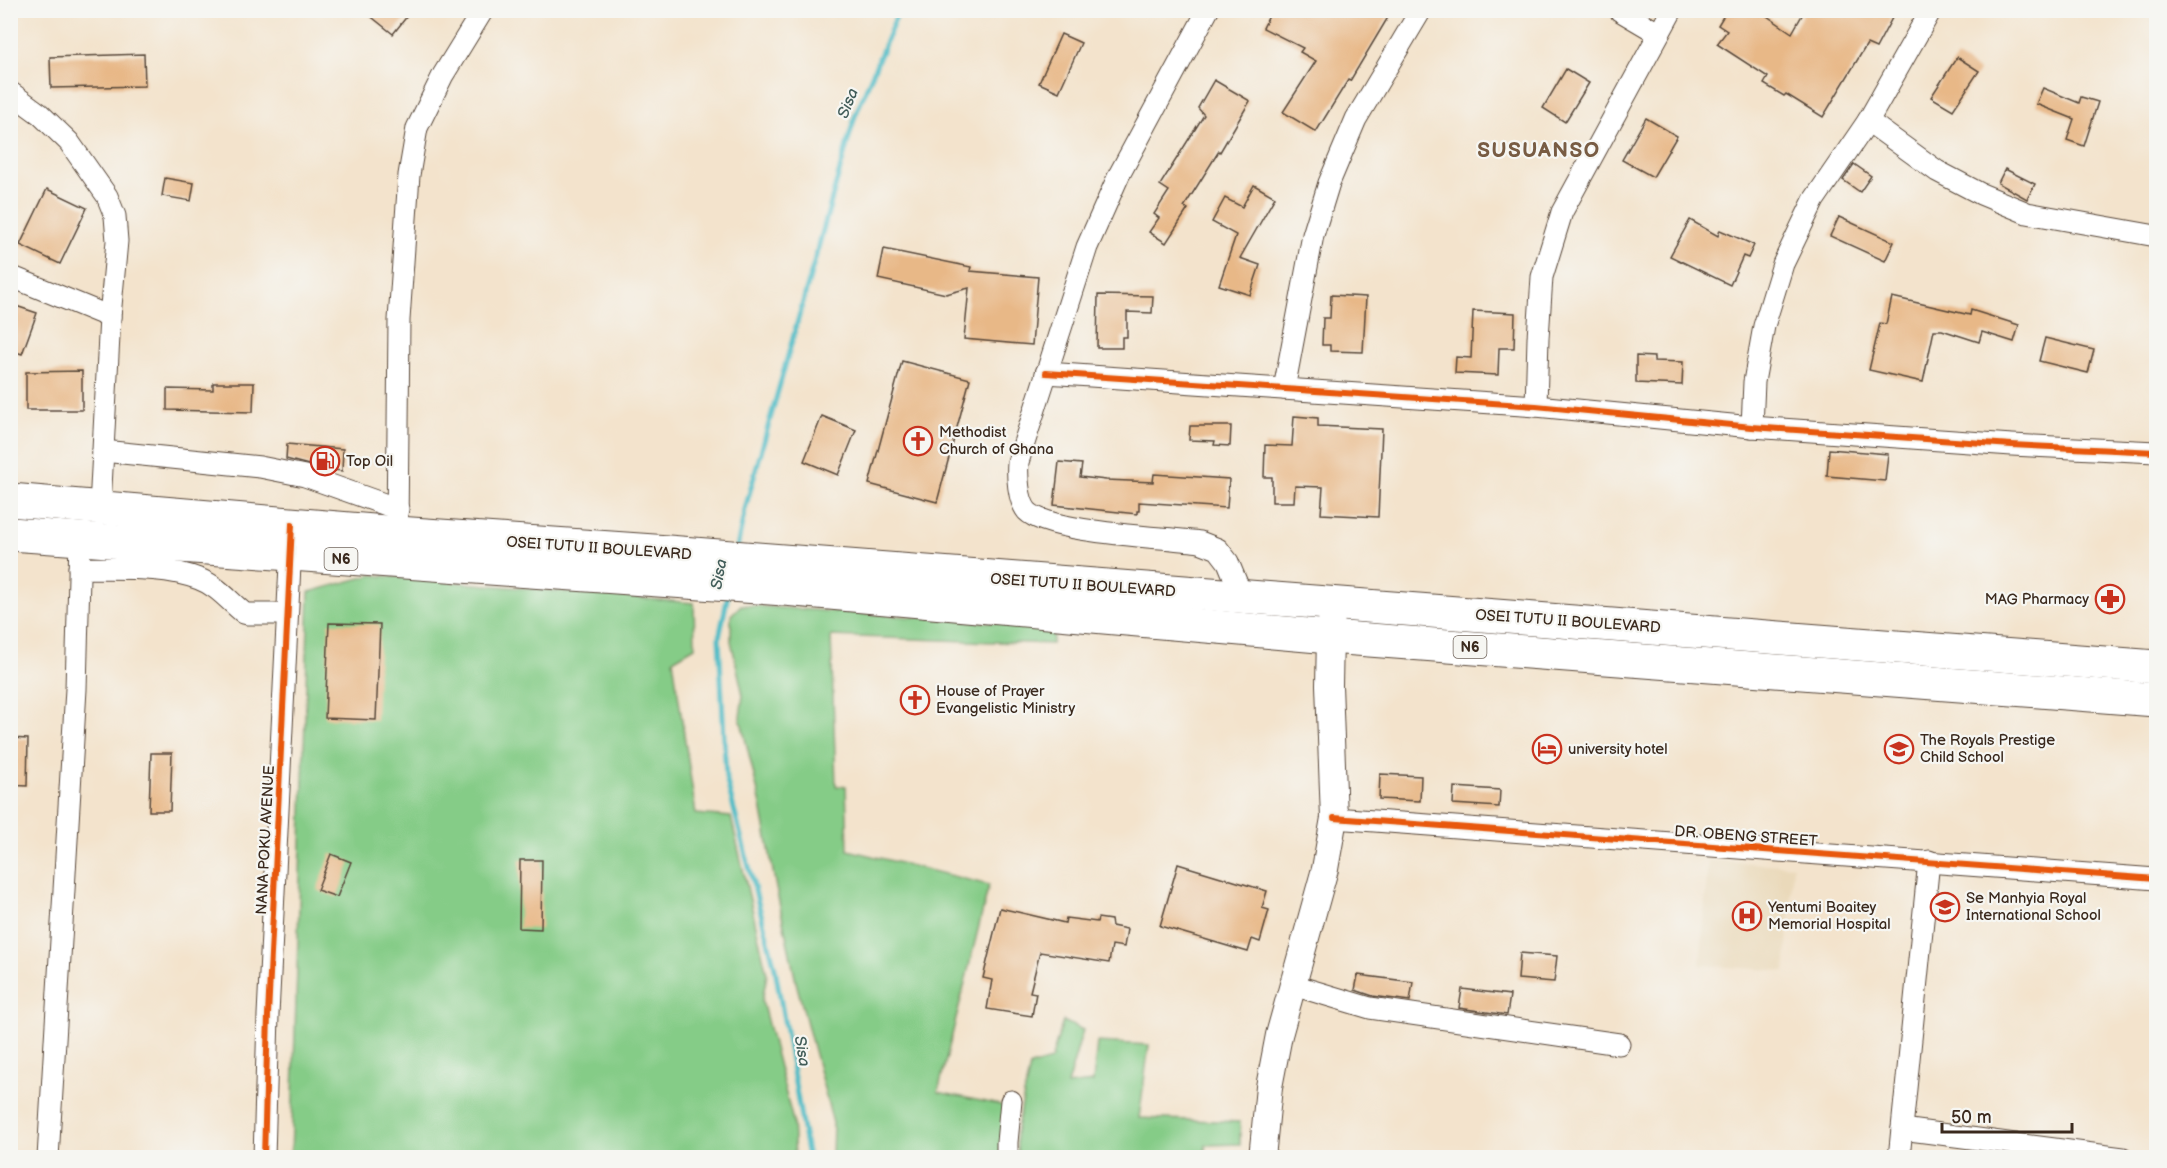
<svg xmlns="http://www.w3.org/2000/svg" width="2167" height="1168" font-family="'Balsamiq Sans',sans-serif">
	<rect width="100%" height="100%" fill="#f6f6f2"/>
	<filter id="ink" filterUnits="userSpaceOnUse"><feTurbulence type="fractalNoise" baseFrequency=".0167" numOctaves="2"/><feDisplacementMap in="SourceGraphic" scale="12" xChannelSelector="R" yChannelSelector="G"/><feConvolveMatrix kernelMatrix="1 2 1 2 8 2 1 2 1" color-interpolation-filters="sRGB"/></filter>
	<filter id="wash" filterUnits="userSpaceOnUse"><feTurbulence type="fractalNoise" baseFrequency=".008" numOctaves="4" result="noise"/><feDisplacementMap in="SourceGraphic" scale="24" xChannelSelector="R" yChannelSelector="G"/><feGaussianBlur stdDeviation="1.35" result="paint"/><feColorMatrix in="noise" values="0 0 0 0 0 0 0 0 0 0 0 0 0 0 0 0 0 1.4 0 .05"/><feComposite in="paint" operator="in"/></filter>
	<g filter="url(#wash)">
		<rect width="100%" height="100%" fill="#f3e3cc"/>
		<path fill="#ead9ba" d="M1708 860 1793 866 1785 971 1700 965Z"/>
		<g fill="#85cc87" stroke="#607b52" stroke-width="1.5">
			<path d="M372 575 694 603 695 647 673 660 696 814 731 817 767 974 762 1001 793 1121 795 1157 291 1158 309 592Z"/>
			<path d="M741 605 1055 627 1052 644 831 636 836 786H846L848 850 989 885 938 1092 1005 1106 1000 1157H832L833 1123 796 982 776 888 761 805 740 717 743 695 731 641V615Z"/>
			<path d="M1063 1021 1083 1030 1067 1085 1093 1082 1097 1042 1149 1045 1139 1118 1240 1122V1144L1206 1145 1204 1157 1018 1158 1016 1133 1030 1066 1051 1060Z"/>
		</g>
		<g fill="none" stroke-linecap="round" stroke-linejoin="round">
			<g stroke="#4ebcc6" stroke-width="5">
				<path d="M737 548 745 509 855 116 899 10"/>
				<path d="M728 595 719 638 726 778 775 968 808 1158"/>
			</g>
		</g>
		<g id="blocks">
			<g fill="#e8b887">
				<path d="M363 10H412L393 34Z"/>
				<path d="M1272 10H1382L1390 14 1350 81 1348 80 1316 132 1283 112 1316 61 1300 52 1303 48 1263 28Z"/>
				<path d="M1727 10H1758L1792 33 1805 10H1878L1892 18 1876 48 1867 44 1823 117 1786 94 1784 96 1764 84 1768 77 1717 44 1727 31 1718 25Z"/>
				<path d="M1061 34 1081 43 1059 92 1039 83Z"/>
				<path d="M144 54 145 86 51 88 50 57Z"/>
				<path d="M1957 57 1979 71 1953 110 1931 97Z"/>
				<path d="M1566 69 1589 83 1565 122 1543 108Z"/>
				<path d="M1214 80 1250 101 1220 152 1219 151 1184 207 1188 209 1166 243 1149 232 1159 218 1154 214 1169 191 1160 185 1204 115 1198 108Z"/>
				<path d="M2043 88 2079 103 2081 97 2098 102 2084 146 2067 140 2074 119 2036 104Z"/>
				<path d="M1646 118 1677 136 1653 177 1622 160Z"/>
				<path d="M1854 164 1871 176 1860 192 1843 180Z"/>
				<path d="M2005 169 2035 184 2027 199 1998 183Z"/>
				<path d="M165 178 194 183 191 201 162 196Z"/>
				<path d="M1254 185 1275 197 1240 258 1260 265 1250 295 1219 285 1236 235 1212 222 1225 198 1242 207Z"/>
				<path d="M47 189 87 208 60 264 20 245Z"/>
				<path d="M1839 217 1894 242 1885 261 1830 236Z"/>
				<path d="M1690 220 1718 236 1720 230 1754 245 1748 258 1743 256 1730 285 1670 256Z"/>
				<path d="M884 249 971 267 970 271 1038 277 1032 345 964 339 969 288 946 294 878 279Z"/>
				<path d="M1098 295 1153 296 1152 313 1127 312V337H1122V348H1097Z"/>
				<path d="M1331 295 1366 297 1363 352 1330 351V345H1322L1323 318H1330Z"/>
				<path d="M1892 297 1970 315 1971 310 2019 325 2014 342 1982 332 1979 342 1942 330H1934L1923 382 1869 370 1880 323 1886 324Z"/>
				<path d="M10 304 37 313 22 354 10 350Z"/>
				<path d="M1473 311 1515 313 1514 348H1499L1498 375 1455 373 1456 357 1471 358Z"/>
				<path d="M2045 338 2094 350 2088 373 2039 361Z"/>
				<path d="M1636 356 1654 357V361L1683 362 1682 385 1636 383Z"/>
				<path d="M902 361 970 379 937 502 869 484Z"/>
				<path d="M82 371V410H26V372Z"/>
				<path d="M213 383H254L253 412 167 410V389L213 390Z"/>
				<path d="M822 416 856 430 838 475 804 461Z"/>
				<path d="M1294 416 1318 418V426L1382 429 1378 517 1321 514 1323 487 1295 486 1294 502H1272V477H1264L1265 445 1292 446Z"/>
				<path d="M1190 426H1231L1230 446 1214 445 1215 441 1189 440Z"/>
				<path d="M287 444 343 449 342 471 324 469 286 459Z"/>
				<path d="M1829 449 1888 454 1885 481 1827 476Z"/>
				<path d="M1059 462 1082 464 1080 477 1106 480 1153 482 1154 474 1229 479 1227 508 1139 502V511H1137V514L1054 505Z"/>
				<path d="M329 623 380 624 376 720 325 718Z"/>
				<path d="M10 738 28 739 27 786 10 785Z"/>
				<path d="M151 753H172L170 811H149Z"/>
				<path d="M1380 774 1421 776 1420 801 1379 799Z"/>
				<path d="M1454 787 1500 790 1499 807 1453 804Z"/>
				<path d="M331 854 351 862 337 897 317 890Z"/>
				<path d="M520 860H542L541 929 519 928Z"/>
				<path d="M1178 864 1267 891 1262 908 1269 910 1260 942 1252 939 1248 952 1160 926Z"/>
				<path d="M1000 908 1065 923 1066 918 1097 922 1098 918 1111 920 1112 926 1127 929 1124 947 1112 945 1109 963 1040 952 1030 992 1036 993 1032 1016 987 1009 992 980 983 978Z"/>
				<path d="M1520 953 1557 956 1554 982 1518 979Z"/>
				<path d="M1358 975 1413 982 1410 1001 1373 996 1355 990Z"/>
				<path d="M1462 989 1510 995 1507 1015 1459 1008Z"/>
			</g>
		</g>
	</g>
	<g filter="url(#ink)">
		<use href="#blocks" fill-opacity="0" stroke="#574638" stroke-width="1.5"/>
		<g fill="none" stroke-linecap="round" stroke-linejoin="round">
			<g stroke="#574638" stroke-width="23">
				<g id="minor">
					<path d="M1208 10 1119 175 1087 247 1018 462C1017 475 1018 500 1027 511 1048 533 1166 537 1200 542L1218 549 1228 562 1242 596"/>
					<path d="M1619 10 1658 33"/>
					<path d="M10 92 40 114 69 142 107 196 115 216 117 241 110 317 100 507"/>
					<path d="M1868 121 1937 171 1981 194 2027 213 2156 236"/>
					<path d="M10 276 110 317"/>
					<path d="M1046 373 1536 406 1752 427 2012 445 2156 452"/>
					<path d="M1284 389 1313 235 1329 183 1356 119 1421 10"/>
					<path d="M1536 406 1538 338 1542 277 1562 212 1672 10"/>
					<path d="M1752 427 1754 382 1764 326 1783 264 1814 200 1868 121 1931 10"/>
					<path d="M103 451 260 467 305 476 398 509"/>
					<path d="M397 533 399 320 409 175 417 128 443 75 483 10"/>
					<path d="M79 568C118 569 163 565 199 579 218 586 229 601 244 613L248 614H287"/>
					<path d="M1334 818 2156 879"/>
					<path d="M1293 985 1370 1008 1619 1044"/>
					<path d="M1902 1129 2123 1158"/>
					<path d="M48 1158 76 689 80 539"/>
					<path d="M264 1158 268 1015 291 544"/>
					<path d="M1007 1158V1142L1011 1101"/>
					<path d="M1899 1158 1929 861"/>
				</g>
			</g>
			<g stroke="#574638" stroke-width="28">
				<path id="tertiary" d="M1262 1158 1269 1087 1279 1035 1325 869 1334 818 1329 685 1330 637 1333 603"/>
			</g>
			<g stroke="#574638" stroke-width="35">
				<g id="trunk">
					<path d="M10 500 397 533 668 552 2156 667"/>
					<path d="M10 534 784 589 1330 637 2156 700"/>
				</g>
			</g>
			<use href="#minor" stroke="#fff" stroke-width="21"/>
			<use href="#tertiary" stroke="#fff" stroke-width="26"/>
			<use href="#trunk" stroke="#fff" stroke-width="33"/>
			<g stroke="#f6f6f2" stroke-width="10">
				<g id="cycleway">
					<path d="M1046 373 1536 406 1752 427 2012 445 2156 452"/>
					<path d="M1334 818 2156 879"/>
					<path d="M264 1158 268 1015 292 524"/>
				</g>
			</g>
			<use href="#cycleway" stroke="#e8590c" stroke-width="6"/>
		</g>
	</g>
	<defs>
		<g id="church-ring" transform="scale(1.5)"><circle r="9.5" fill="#f6f6f2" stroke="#c8321e" stroke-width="1.5"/><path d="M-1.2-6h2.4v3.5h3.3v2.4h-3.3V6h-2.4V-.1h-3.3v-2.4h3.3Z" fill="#c8321e"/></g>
		<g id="fuel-ring" transform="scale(1.5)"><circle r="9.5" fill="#f6f6f2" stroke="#c8321e" stroke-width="1.5"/><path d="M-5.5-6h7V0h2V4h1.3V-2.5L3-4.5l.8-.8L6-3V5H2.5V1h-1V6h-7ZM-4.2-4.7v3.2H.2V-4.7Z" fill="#c8321e"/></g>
		<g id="pharmacy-ring" transform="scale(1.5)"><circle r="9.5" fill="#f6f6f2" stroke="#c8321e" stroke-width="1.5"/><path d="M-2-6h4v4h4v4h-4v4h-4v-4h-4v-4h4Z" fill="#c8321e"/></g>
		<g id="hotel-ring" transform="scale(1.5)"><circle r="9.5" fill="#f6f6f2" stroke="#c8321e" stroke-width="1.5"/><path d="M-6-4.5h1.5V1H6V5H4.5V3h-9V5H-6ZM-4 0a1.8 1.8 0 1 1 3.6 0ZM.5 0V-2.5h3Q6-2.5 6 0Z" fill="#c8321e"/></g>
		<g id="school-ring" transform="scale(1.5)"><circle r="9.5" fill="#f6f6f2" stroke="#c8321e" stroke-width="1.5"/><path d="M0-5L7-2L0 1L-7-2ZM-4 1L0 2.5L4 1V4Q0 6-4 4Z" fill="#c8321e"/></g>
		<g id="hospital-ring" transform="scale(1.5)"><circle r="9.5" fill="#f6f6f2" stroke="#c8321e" stroke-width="1.5"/><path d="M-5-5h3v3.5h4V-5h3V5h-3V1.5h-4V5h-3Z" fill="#c8321e"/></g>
	</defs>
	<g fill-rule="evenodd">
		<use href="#church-ring" x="918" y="441"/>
		<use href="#fuel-ring" x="325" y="461"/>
		<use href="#pharmacy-ring" x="2110" y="599"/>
		<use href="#church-ring" x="915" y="700"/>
		<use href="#hotel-ring" x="1547" y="749"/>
		<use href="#school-ring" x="1899" y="749"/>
		<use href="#school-ring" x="1945" y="907"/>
		<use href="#hospital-ring" x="1747" y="916"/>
	</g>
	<g text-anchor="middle" stroke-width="4.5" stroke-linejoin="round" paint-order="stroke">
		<g fill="#f6f6f2" stroke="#73675e" stroke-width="1.5">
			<rect x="324.5" y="548" width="33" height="22" rx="4.5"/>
			<rect x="1453.5" y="636" width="33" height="22" rx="4.5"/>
		</g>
		<g font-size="14" font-weight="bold" fill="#3b2a1e">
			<text x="341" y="564">N6</text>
			<text x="1470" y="652">N6</text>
		</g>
		<g font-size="15" fill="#3b2a1e" stroke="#f6f6f2" text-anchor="start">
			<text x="939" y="437">Methodist<tspan x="939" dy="17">Church of Ghana</tspan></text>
			<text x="346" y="466">Top Oil</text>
			<text x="2089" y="604" text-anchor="end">MAG Pharmacy</text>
			<text x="936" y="696">House of Prayer<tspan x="936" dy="17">Evangelistic Ministry</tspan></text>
			<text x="1920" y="745">The Royals Prestige<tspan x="1920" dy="17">Child School</tspan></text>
			<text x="1568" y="754">university hotel</text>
			<text x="1966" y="903">Se Manhyia Royal<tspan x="1966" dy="17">International School</tspan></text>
			<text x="1768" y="912">Yentumi Boaitey<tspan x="1768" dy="17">Memorial Hospital</tspan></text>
		</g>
		<g font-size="15" fill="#3b2a1e" stroke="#f6f6f2">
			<text transform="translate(599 548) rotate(4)" y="5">OSEI TUTU II BOULEVARD</text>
			<text transform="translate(1083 585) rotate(4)" y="5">OSEI TUTU II BOULEVARD</text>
			<text transform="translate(1568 621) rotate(4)" y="5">OSEI TUTU II BOULEVARD</text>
			<text transform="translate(1746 836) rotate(4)" y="5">DR. OBENG STREET</text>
			<text transform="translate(265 840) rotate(-87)" y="5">NANA POKU AVENUE</text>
		</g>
		<g font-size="16" font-style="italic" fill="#425d59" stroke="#f6f6f2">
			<text transform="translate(847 103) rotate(-69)" y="6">Sisa</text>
			<text transform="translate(718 574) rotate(-79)" y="6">Sisa</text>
			<text transform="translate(803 1051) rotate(80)" y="6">Sisa</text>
		</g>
		<g font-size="21" font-weight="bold" letter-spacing="1.5" fill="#785c43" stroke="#f6f6f2">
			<text x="1539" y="157">SUSUANSO</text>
		</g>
	</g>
	<rect width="2167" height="1168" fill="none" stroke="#f6f6f2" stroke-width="36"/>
	<path d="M1942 1123v9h130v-9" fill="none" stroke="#3b2a1e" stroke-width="3"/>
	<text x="1951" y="1123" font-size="18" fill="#3b2a1e" stroke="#f6f6f2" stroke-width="4.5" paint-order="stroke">50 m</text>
</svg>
